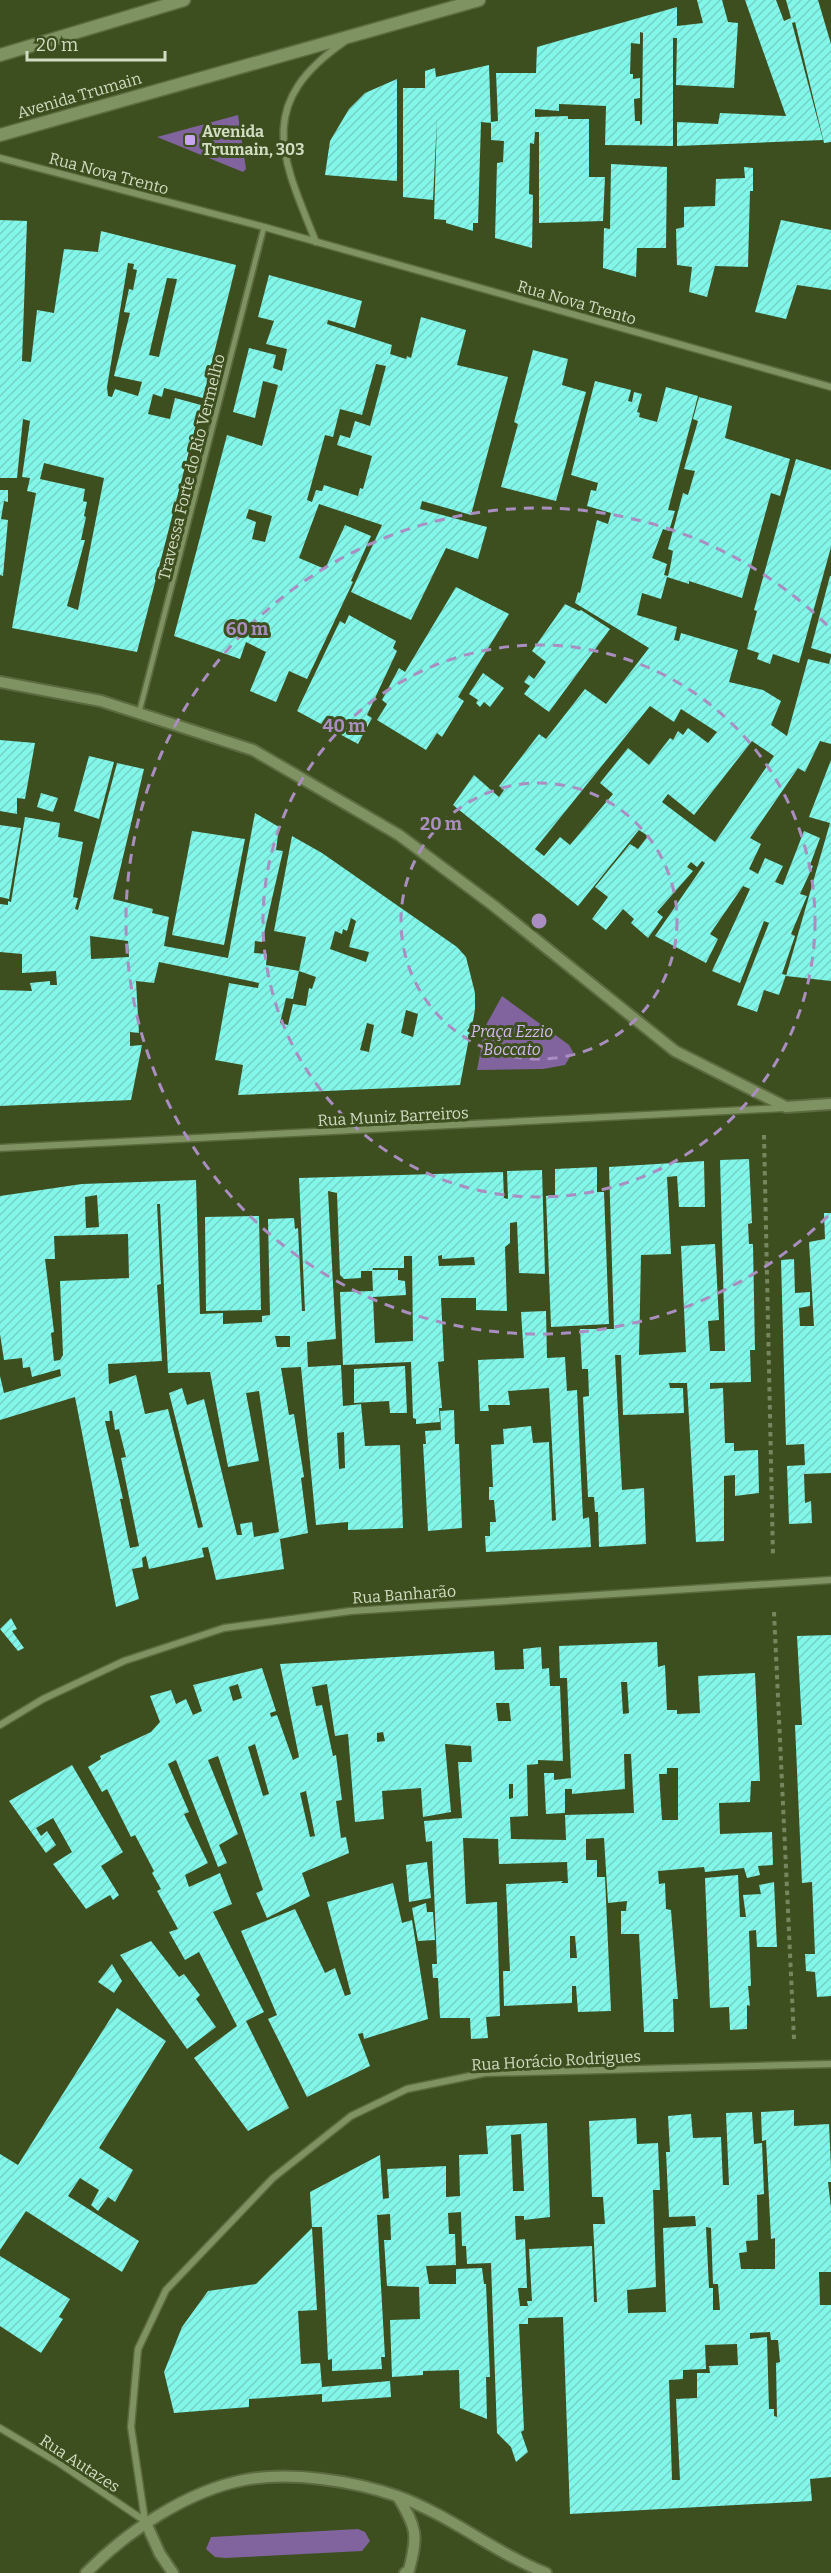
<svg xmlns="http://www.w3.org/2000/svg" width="831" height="2573" font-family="Bitter,serif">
	<defs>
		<pattern id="building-hatch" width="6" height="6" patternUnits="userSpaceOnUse" patternTransform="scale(1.5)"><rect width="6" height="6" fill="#81f6e9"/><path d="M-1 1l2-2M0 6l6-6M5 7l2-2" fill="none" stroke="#74d2c6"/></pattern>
	</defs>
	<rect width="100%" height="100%" fill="#3d4f1f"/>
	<g fill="#81649e">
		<path d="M238 115 246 169 243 172 157 137Z"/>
		<path d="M502 996 569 1045 573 1052 565 1065 543 1069 477 1070 485 1027Z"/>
		<path d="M358 2529 365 2532 370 2541 362 2551 225 2558 215 2557 206 2549 211 2537Z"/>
	</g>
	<g fill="url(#building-hatch)" fill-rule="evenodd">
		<path d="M697 0H722L728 22 738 23 734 88 676 85 677 38H673V146L605 145 606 106 559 104V111L535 109V117L568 116V119H589V177H605L603 221 539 223V132H535L534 144 530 143 529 194 533 195 532 248 495 238 497 163 503 162 504 141 491 140V122L498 121 496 73H536L537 47 677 7V26L703 23ZM640 32 643 33 642 124 640 125V121H635L634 99 640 98V78L633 79V74H630L631 43 640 44Z"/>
		<path d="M745 0H776L784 21 791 18 786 0H818L831 44V142L824 143 795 22 792 23 823 140 677 146V122L718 124 720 113 786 116Z"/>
		<path d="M489 65 491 123 481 122 478 223H473V231L446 223V220L434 219 437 118 433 200 403 197V88H425V71L435 68 436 77Z"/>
		<path d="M397 79V181L325 175 330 141 349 109 365 93Z"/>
		<path d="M611 164 667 167 666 248H637L636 277 603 268 604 228 610 229Z"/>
		<path d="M744 167 753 168V191H750L748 267 715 266 707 297 689 292 692 267 677 265 676 229 684 227V207L715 206 716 179 745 178Z"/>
		<path d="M0 220 27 221 22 361 31 362 37 310 54 313 64 249 98 252 101 231 236 265 203 398 164 388 162 397 153 394 148 414 170 419 175 398 201 405 137 652 12 628 36 493 27 491 30 478 22 477 30 421 23 419 17 478H0ZM128 263 134 264 133 269 137 270 133 290 129 289 124 312 130 313 114 376 142 382 138 396 115 389 112 397 108 396 107 387ZM167 278 177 279 159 357 149 355ZM44 463 104 478 78 610 67 606 85 540H81L86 517 84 516 87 502 83 501 85 489 40 479Z"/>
		<path d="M781 220 831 230V290L797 285 786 319 755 312Z"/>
		<path d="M269 275 362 301 355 328 328 320 327 324 392 345 390 354 406 359 407 356 411 358 421 317 466 330 457 365 508 377 471 515 422 501 420 509 487 527 478 559 446 548 411 620 351 592 382 525 319 504 299 558 325 569 345 525 371 536 351 581 353 582 307 679 289 671 276 702 250 691 266 652 246 642 240 659 174 636 227 435 262 446 278 385 263 381 255 418 233 412 249 348 276 355 273 368 282 371 287 349 266 344 274 321 258 317ZM376 364 386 366 370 426 355 421 350 438 340 435 337 445 372 456 363 489 360 488 358 496 324 485 322 491 316 490 312 502 307 500 325 435 333 437 340 409 362 415ZM249 509 272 516 265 542 252 539 256 522 246 518Z"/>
		<path d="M533 350 568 359 562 385 586 392 556 501 501 487 518 424 514 422Z"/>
		<path d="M595 381 631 390 628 401 632 402 634 392 642 394 637 412 640 413 639 417 657 422 666 387 698 396 668 510 675 511 669 531 663 529 652 558 667 564 664 575 668 576 670 568 673 551 668 549 683 493 688 495 695 471 684 469 698 421 693 419 699 397 732 406 725 438 790 459 780 496 771 493 742 598 689 581V584L667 577 661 599 642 593 637 615 677 627 674 640 679 641 681 633 738 650 729 682 763 690 781 701 771 725 787 736 808 659 829 664 831 657V744L820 741 805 772 798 768 750 838 761 844 749 869 758 874 765 858 783 866 775 882 783 885 804 831 820 838 810 865 813 866 800 894 807 896 791 934 795 936 782 974 786 975 779 995 764 990 757 1012 737 1005 769 923 764 921 740 983 712 971 750 889 743 886 710 934 718 939 706 963 655 936 705 863 702 861 697 867 691 862 687 867 693 871 657 912 663 917 648 938 631 923 634 919 623 909 606 930 592 919 608 897 595 887 630 844 638 849 648 836 639 830 578 906 453 805 474 775 499 797 504 790 499 786 539 734 546 739 585 689 606 704 649 648 575 603 578 592 580 593 597 520 608 524 611 513 587 506 591 490 596 491 598 483 571 475ZM650 706 674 722 681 709 717 732 708 743 688 728 683 735 678 731 673 740 670 738 649 765 628 748 600 783 613 794 570 845 560 837 544 856 535 849ZM752 741 774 756 715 842 662 802 668 794 694 815Z"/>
		<path d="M796 459 831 470V547L799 663 773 654 770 664 757 659 759 653 747 649 757 611 754 610Z"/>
		<path d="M0 490H8V502L4 501 1 519 8 520 3 576 0 575Z"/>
		<path d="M830 576H831V654L811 648Z"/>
		<path d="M456 587 509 614 458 697 464 701 442 737 437 733 426 750 377 720 387 704 382 700 399 668 405 672Z"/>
		<path d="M565 604 579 611 581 610 610 629 549 712 524 694 530 686 524 682 529 675 534 679 546 662 532 651Z"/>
		<path d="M349 615 396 641 393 648 397 651 367 715 372 718 358 744 297 711 340 621 345 624Z"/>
		<path d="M483 673 504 688 490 707 484 702 480 707 476 703 478 700 469 694Z"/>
		<path d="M0 740 35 743 25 799 17 798V814L0 811Z"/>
		<path d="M89 756 114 762 99 819 74 811Z"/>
		<path d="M831 760V981L786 976 830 823 809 817Z"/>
		<path d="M117 763 144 769 113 899 153 909 152 913 169 917 164 946 228 958 255 813 279 827 276 850 283 851 262 942 255 941 254 953 267 954 266 965 299 971 306 937 274 931 292 836 322 853 457 947 466 957 475 993V1009L473 1021 467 1031 470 1033 460 1085 238 1095 243 1065 215 1060 229 983 258 988 259 983 159 962 154 983 136 981 139 1033 130 1032V1046L142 1045 131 1100 0 1106V990L32 991 30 983 50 981V985H57L56 971 22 973V954L0 952V904L8 905V901L11 902 25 817 60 823 58 837 83 842 73 897 78 898 75 909 78 910ZM351 918 356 921 349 947 369 952 366 962 330 949 335 931 342 934 343 929 347 931ZM90 936 128 941 129 957 91 959ZM299 971 316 977 312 989 309 988 306 1006 293 1004 288 1025 280 1023 286 998 293 999ZM406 1010 418 1014 413 1037 401 1033ZM367 1023 374 1025 369 1052 360 1050Z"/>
		<path d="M41 793 58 798 53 812 37 807Z"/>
		<path d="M0 825 21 828 9 899 0 897Z"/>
		<path d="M192 831 245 839 224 945 172 935Z"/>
		<path d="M749 1159 752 1223 748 1224 749 1244H753L755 1350H750L751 1382 710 1383V1389L723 1388 725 1443H734V1451L758 1450 759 1493 735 1496V1475L724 1476V1541L696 1542 687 1383H669L670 1388H683L684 1413 623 1415 621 1355H615L622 1490 644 1488 646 1544 599 1547 598 1512H595L594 1497H588L583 1397 589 1396 588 1369H582L580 1329H614L609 1167 704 1161 705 1207H679L677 1176 667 1177 671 1254 641 1255 639 1355 686 1352 681 1246 715 1244 719 1320 708 1321 710 1351H725L720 1160Z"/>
		<path d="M597 1167V1192H604L609 1324 551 1327 546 1196 555 1195V1169Z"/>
		<path d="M542 1170 545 1274 519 1273 517 1222 510 1223V1243L505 1247 507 1311 476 1310V1298H441L444 1361 438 1362 442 1408H439L440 1422 416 1424V1419L413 1418 411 1362 343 1365 340 1292 373 1291 372 1270H398V1280L405 1281 406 1295 373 1297 375 1343 413 1341 412 1256H404V1268H373L372 1271H361V1278L344 1279 340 1275 337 1193 328 1191 336 1339 307 1342 308 1367 341 1365 343 1406 361 1404 365 1446 400 1445 403 1528 348 1530V1522L316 1525 301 1367 281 1368 289 1415 294 1414 304 1477 301 1478 308 1533 280 1539 284 1569 216 1580 208 1547 202 1548 204 1557 149 1569 146 1556 142 1558 143 1567 132 1569 139 1599 116 1607 75 1397 0 1420V1376L4 1393 61 1376 60 1369 32 1377 30 1367 23 1368 22 1358 4 1360 0 1334V1196L82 1184 196 1180 200 1314 223 1313V1324L262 1322V1316L270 1315 268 1219 294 1218 295 1229 298 1228 302 1311H305L299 1178 503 1172 504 1198 508 1199 507 1171ZM97 1195 99 1227 86 1228 85 1197ZM157 1204H160L168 1373 210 1372 228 1467 259 1461 246 1393 259 1391 279 1532 254 1537 252 1522 240 1524 242 1535H237L204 1399 187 1405 182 1388 169 1393 203 1527 198 1528 168 1409 145 1414 136 1375 109 1384 108 1364 162 1361 157 1285 161 1284ZM128 1234 129 1278 60 1281 63 1355 60 1360 54 1361 51 1333 54 1332 45 1259H55L54 1236ZM442 1255V1259L474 1257 475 1265 439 1266 438 1256ZM275 1336H290V1347H277ZM109 1411H112L115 1430 119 1429 126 1457 121 1458 139 1546 130 1548 120 1499H123L105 1421H110ZM344 1432 345 1468 339 1469 337 1433Z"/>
		<path d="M824 1213H831V1473L804 1474 805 1503 811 1501 812 1523 789 1524 787 1466 805 1465 804 1444 786 1445 781 1260 794 1259 795 1293 810 1292V1306L799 1308 800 1326H814L809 1242 825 1239Z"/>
		<path d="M259 1216 261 1310 206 1311 205 1217Z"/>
		<path d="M546 1311 547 1358 565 1357 567 1391 577 1390 583 1519 589 1517 591 1547 486 1552 485 1536H490V1522H496L494 1500H489V1487H493L491 1445 504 1444 503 1429 531 1426 533 1443 549 1442 552 1521 556 1520 549 1388 508 1391 510 1405H488L489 1411H480L478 1360 524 1358 521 1312Z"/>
		<path d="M405 1366 407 1413H390L389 1401 354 1403V1369Z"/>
		<path d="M454 1410 455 1444H459L462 1528 428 1531 423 1444H426L425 1431 441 1430 440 1411Z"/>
		<path d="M11 1618 17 1629 12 1631 24 1648 18 1651 0 1629Z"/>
		<path d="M831 1635V1996L817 1997 815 1972 806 1971 805 1954H815L812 1882 802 1883 795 1725H802L797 1636Z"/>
		<path d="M657 1642 658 1667 665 1665 667 1710H677V1714L700 1713 698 1676 755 1673 760 1781H751L750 1802 719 1803 720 1834 772 1832 773 1865 758 1866 760 1875 747 1878 744 1868 705 1872 704 1867 658 1871 659 1884 665 1883 666 1909 671 1910 678 1999H673L674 2032H644L639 1934H621V1911H626L627 1901 608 1903 604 1838 586 1839V1860H597V1877H605L611 2011 578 2012 576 1986H572V2003L504 2006 503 1971H510L506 1884 563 1881 561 1883H568L567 1862 499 1864 498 1839 463 1838 466 1904 497 1902 500 2016 486 2017 488 2038 471 2039 470 2018H440L438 1978H433L432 1964H437L432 1841 426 1842 424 1821 462 1818 458 1762H472L471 1746 445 1744 451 1812 423 1817 421 1788 382 1791 384 1819 355 1822 348 1734 335 1736 327 1684 312 1687 316 1706 322 1705 333 1756 336 1755 342 1800 336 1801 341 1838 346 1837 349 1853 302 1873 310 1896 267 1918 256 1893 263 1890 218 1756 208 1760 238 1834 219 1845 227 1863 218 1867 176 1760 168 1764 189 1812 184 1814 208 1863 185 1875 189 1887 220 1873 232 1904 213 1912 264 2012 246 2021 289 2108 248 2131 194 2058 237 2026 199 1952 185 1960 169 1932 178 1929 157 1891 161 1889 152 1873 154 1871 135 1835 131 1837 107 1789 102 1792 88 1767 101 1759 100 1756 151 1732 160 1722 150 1696 171 1690 176 1704 186 1699 193 1715 202 1711 193 1685 262 1668 276 1711 270 1713 271 1717 277 1715 293 1760 299 1757 280 1664 494 1651 495 1670 524 1669 523 1649 541 1647 542 1669 549 1668 550 1686H560L563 1761 538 1760V1764L527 1765 528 1816 510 1817 511 1839 566 1840 565 1815 634 1813 631 1754H624L625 1789 572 1794V1789H565V1813L546 1814 544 1773H554V1780L571 1778 567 1678H560L559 1646ZM621 1682H627L629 1713 623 1714ZM238 1684 242 1698 233 1701 229 1687ZM496 1703H509L511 1721H498ZM383 1732 385 1741 377 1742V1733ZM255 1744 269 1794 263 1796 248 1747ZM667 1768H678V1820H662L659 1774H667ZM509 1784H513V1798L509 1799ZM306 1791 315 1836 310 1837 300 1793ZM570 1936H575L577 1958H570Z"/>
		<path d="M72 1765 123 1852 101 1866 119 1895 113 1900 110 1895 86 1909 53 1864 72 1852 53 1818 36 1828 41 1836 47 1831 56 1845 46 1853 9 1801Z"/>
		<path d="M427 1862 431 1898 409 1902 406 1865Z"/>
		<path d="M738 1875 740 1917H746L743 1895 761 1894 759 1885 774 1882 777 1947H757L756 1930 749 1931 751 1986H748L750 2006 747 2005V2029L730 2030 729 2007 710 2008 705 1878Z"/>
		<path d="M393 1883 402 1923 412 1920 428 2019 364 2039 363 2033 358 2034 370 2066 307 2097 268 2019 277 2015 241 1931 295 1909 325 1973 335 1968 345 1996 351 1994 327 1902Z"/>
		<path d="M426 1903 427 1912H433L435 1940 418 1941 412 1908Z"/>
		<path d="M151 1941 179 1977 184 1974 200 1995 196 1999 216 2027 187 2049 120 1955Z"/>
		<path d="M112 1964 122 1981 114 1993 98 1982Z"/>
		<path d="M117 2008 166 2041 99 2148 133 2170 115 2202 108 2197 98 2211 91 2205 99 2190 80 2178 68 2196 139 2241 122 2272 26 2211 0 2250V2154L18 2165Z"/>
		<path d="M794 2110V2126L829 2124 831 2168V2182H828L831 2208V2272H819L820 2305H831V2477L810 2479 812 2501 570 2514 563 2317 528 2318V2324H519L524 2430 521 2432 528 2452 516 2462 511 2447 497 2433 491 2263 467 2264 466 2246H462L461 2212 448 2213 449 2234H455L456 2265 426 2266 429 2284H456V2269L482 2268 484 2284H486L490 2377H486L487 2419 460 2408 459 2370 423 2371V2375L392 2377 390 2320 420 2319 419 2287 387 2286 384 2240H391L390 2214 377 2215 385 2357H381L382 2369 332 2371V2359L328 2360 322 2227H312L310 2192 380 2155 383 2199 389 2198 387 2169 446 2166V2197L460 2196 459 2155 488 2154 486 2126 547 2123 550 2217 524 2220V2216H515L516 2240 525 2239 526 2262 527 2288H518L520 2306H528L527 2301H532L529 2249 592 2246 594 2302H597L593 2224H605L603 2197H592L589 2121 636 2118 637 2144 658 2143 660 2190H653L656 2287 627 2290 628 2313 666 2312 663 2228 696 2226 695 2216 669 2217 666 2152H670L668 2116 691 2114 693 2138 721 2137 723 2185H729L726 2113 752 2112 754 2144 762 2143 764 2194 757 2195 758 2240 746 2241 747 2252 739 2253 741 2269H775V2238L771 2239 766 2140 762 2141 761 2112ZM521 2134 524 2191H513L511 2135ZM706 2227 711 2228 713 2284H718L720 2310H713V2288H709ZM770 2332 771 2340H778L780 2362 776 2363 777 2417 774 2416V2409H769L767 2337 750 2339V2333ZM737 2344 738 2365 709 2366 710 2373H697V2398L676 2399 680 2480H672L669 2380 683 2379V2370L706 2369 705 2345Z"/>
		<path d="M312 2228 317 2310 298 2311 301 2364 320 2363 322 2387 390 2381 391 2397 322 2402V2394L249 2399V2407L174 2413 164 2372 182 2327 208 2291 256 2284Z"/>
		<path d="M0 2256 70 2299 59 2317 63 2319 41 2353 0 2326Z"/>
	</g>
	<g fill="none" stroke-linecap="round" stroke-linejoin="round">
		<g stroke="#5b6a3f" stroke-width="8">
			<path id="service" d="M139 713 264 227"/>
		</g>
		<g stroke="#5b6a3f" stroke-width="9">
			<g id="minor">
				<path d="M0 158 264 227 831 387"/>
				<path d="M316 242C282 158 254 104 344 42"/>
				<path d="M0 1148 784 1108"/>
				<path d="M0 1725 43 1699 124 1661 224 1628 351 1611 831 1580"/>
				<path d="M0 2428 59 2463 145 2521"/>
				<path d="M145 2521 131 2427 138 2349 166 2290 273 2178 351 2116 407 2089 485 2073 831 2064"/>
			</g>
		</g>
		<g stroke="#5b6a3f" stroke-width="14">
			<g id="tertiary">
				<path d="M0 682 101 701 253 750 399 835 494 906 675 1051 786 1107 831 1104"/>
				<path d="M398 2497C417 2528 418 2535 409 2570L405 2573"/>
				<path d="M145 2521 160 2554 173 2573"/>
				<path d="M86 2573C126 2532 187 2491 244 2480 291 2471 353 2481 397 2496 450 2515 495 2553 546 2573"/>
			</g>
		</g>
		<g stroke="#5b6a3f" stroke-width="15">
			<g id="secondary">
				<path d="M0 55 184 0"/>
				<path d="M0 135 479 0"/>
			</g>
		</g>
		<g stroke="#76865e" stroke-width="4" stroke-dasharray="4.5 4.5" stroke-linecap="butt">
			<path d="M764 1135 773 1556"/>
			<path d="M774 1612 794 2039"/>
		</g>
		<use href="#service" stroke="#7f9362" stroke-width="4.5"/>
		<use href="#minor" stroke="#7f9362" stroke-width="6"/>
		<use href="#tertiary" stroke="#7f9362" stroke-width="10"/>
		<use href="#secondary" stroke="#7f9362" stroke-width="12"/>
	</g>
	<g fill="none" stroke="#aa8dc1" stroke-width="3" stroke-dasharray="10 8">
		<circle cx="539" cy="921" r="138"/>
		<circle cx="539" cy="921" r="276"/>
		<path d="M828 1216A413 413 0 1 1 828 626"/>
	</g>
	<rect fill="#c9a5ee" stroke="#3d4f1f" stroke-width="2" x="184" y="134" width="12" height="12" rx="3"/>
	<g text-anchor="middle" stroke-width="6" stroke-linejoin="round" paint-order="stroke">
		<g font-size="16" fill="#d1dcc2" stroke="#3d4f1f">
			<text transform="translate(79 95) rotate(-16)" y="6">Avenida Trumain</text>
			<text transform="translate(109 173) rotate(15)" y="6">Rua Nova Trento</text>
			<text transform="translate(577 302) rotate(16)" y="6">Rua Nova Trento</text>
			<text transform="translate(191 467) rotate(-76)" y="6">Travessa Forte do Rio Vermelho</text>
			<text transform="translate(393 1116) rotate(-3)" y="6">Rua Muniz Barreiros</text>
			<text transform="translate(404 1594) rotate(-4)" y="6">Rua Banharão</text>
			<text transform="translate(556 2060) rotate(-3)" y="6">Rua Horácio Rodrigues</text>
			<text transform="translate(80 2463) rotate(33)" y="6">Rua Autazes</text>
		</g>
		<g font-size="16" font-weight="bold" fill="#d1dcc2" stroke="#3d4f1f" text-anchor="start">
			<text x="202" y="137">Avenida<tspan x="202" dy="18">Trumain, 303</tspan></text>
		</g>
		<g font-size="16" font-style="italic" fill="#d5baf3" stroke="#3d4f1f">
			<text x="512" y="1037">Praça Ezzio<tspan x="512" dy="18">Boccato</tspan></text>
		</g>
	</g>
	<circle cx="539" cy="921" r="9" fill="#aa8dc1" stroke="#3d4f1f" stroke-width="3"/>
	<g font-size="18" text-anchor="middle" font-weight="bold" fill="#aa8dc1" stroke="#3d4f1f" stroke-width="6" stroke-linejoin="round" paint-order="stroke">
		<text x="247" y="635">60 m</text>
		<text x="344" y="732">40 m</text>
		<text x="441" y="830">20 m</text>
	</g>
	<path d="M27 51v9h138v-9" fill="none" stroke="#d1dcc2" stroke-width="3"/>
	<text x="36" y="51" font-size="18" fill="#d1dcc2" stroke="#3d4f1f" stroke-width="4.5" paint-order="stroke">20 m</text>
</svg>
